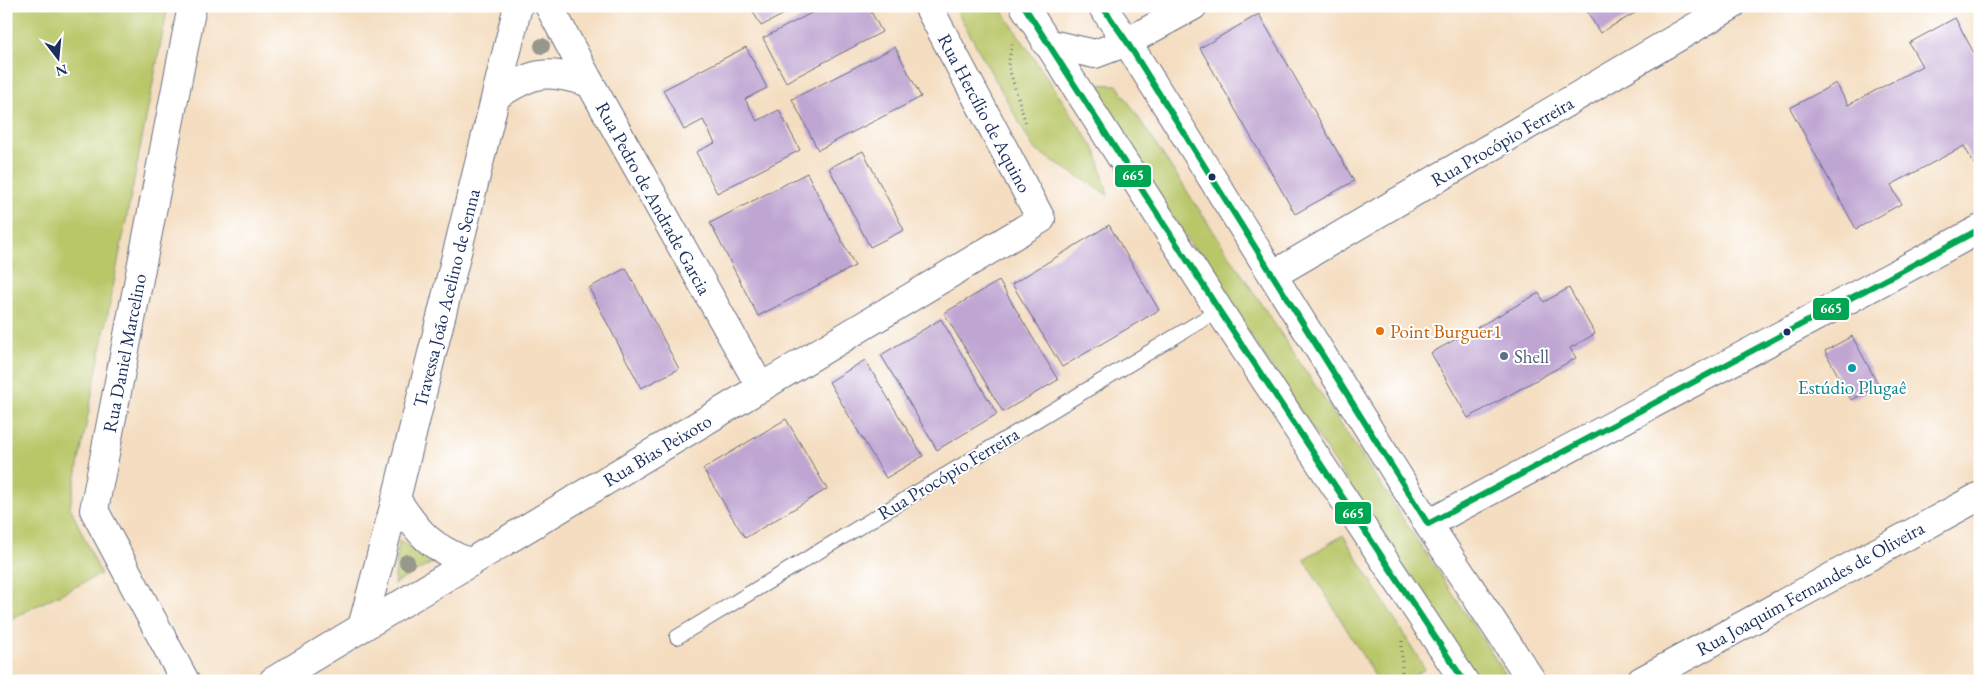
<svg xmlns="http://www.w3.org/2000/svg" width="1986" height="687" font-family="'EB Garamond',serif">
	<rect width="100%" height="100%" fill="#fff"/>
	<filter id="ink" filterUnits="userSpaceOnUse"><feTurbulence type="fractalNoise" baseFrequency=".02" numOctaves="2"/><feDisplacementMap in="SourceGraphic" scale="10" xChannelSelector="R" yChannelSelector="G"/><feConvolveMatrix kernelMatrix="1 2 1 2 8 2 1 2 1" color-interpolation-filters="sRGB"/></filter>
	<filter id="wash" filterUnits="userSpaceOnUse"><feTurbulence type="fractalNoise" baseFrequency=".0096" numOctaves="4" result="noise"/><feDisplacementMap in="SourceGraphic" scale="20" xChannelSelector="R" yChannelSelector="G"/><feGaussianBlur stdDeviation="1.12" result="paint"/><feColorMatrix in="noise" values="0 0 0 0 0 0 0 0 0 0 0 0 0 0 0 0 0 1.4 0 .05"/><feComposite in="paint" operator="in"/></filter>
	<g filter="url(#wash)">
		<rect width="100%" height="100%" fill="#f4ddc0"/>
		<g fill="#bac769" stroke="#6a7b64">
			<path d="M6 6H168L70 507 101 574 6 621Z"/>
			<path d="M954 6H999L1096 151 1108 195 1034 149Z"/>
			<path d="M1085 84 1117 85 1510 681H1479Z"/>
			<path d="M1343 535 1425 669 1406 681H1378L1304 559Z"/>
			<path d="M399 540 434 562 394 584Z"/>
		</g>
		<g id="blocks">
			<g fill="#bfa5d2">
				<path d="M750 6H800L761 26Z"/>
				<path d="M825 6H868L882 32 786 82 763 38Z"/>
				<path d="M1584 6H1637L1640 10 1600 33Z"/>
				<path d="M1259 14 1354 181 1295 214 1200 48Z"/>
				<path d="M1955 18 1980 64V161L1974 164 1964 146 1891 185 1901 204 1856 229 1790 108 1836 83 1848 105 1922 66 1909 43Z"/>
				<path d="M746 47 767 88 745 99 757 121 779 110 800 150 717 193 696 152 715 143 703 120 684 130 663 90Z"/>
				<path d="M895 47 921 97 818 150 792 99Z"/>
				<path d="M863 151 904 230 870 247 829 168Z"/>
				<path d="M807 173 855 266 758 316 710 223Z"/>
				<path d="M1109 225 1159 310 1062 367 1012 284Z"/>
				<path d="M626 268 679 369 641 388 589 288Z"/>
				<path d="M999 281 1058 380 1003 412 944 313Z"/>
				<path d="M1569 288 1595 334 1570 348 1576 358 1468 418 1431 353 1539 293 1544 302Z"/>
				<path d="M941 319 997 414 937 450 881 355Z"/>
				<path d="M1852 336 1879 386 1851 400 1825 351Z"/>
				<path d="M865 360 923 456 886 478 829 382Z"/>
				<path d="M786 419 827 489 745 538 703 469Z"/>
			</g>
		</g>
	</g>
	<g filter="url(#ink)">
		<use href="#blocks" fill-opacity="0" stroke="#676c80" stroke-width="1"/>
		<g fill="none" stroke-linecap="round" stroke-linejoin="round">
			<g stroke="#676c80" stroke-width="16">
				<path id="service" d="M677 637 1219 310"/>
			</g>
			<g stroke="#676c80" stroke-width="30">
				<g id="minor">
					<path d="M549 6 590 83 761 388"/>
					<path d="M496 96C535 71 546 69 590 83"/>
					<path d="M1273 275 1731 6"/>
					<path d="M396 499C420 535 429 546 470 563"/>
					<path d="M1428 524 1980 229"/>
					<path d="M362 627 396 499 518 6"/>
					<path d="M185 681 94 510 192 6"/>
					<path d="M273 681 1041 219 928 6"/>
					<path d="M1641 681 1980 496"/>
				</g>
			</g>
			<g stroke="#676c80" stroke-width="30">
				<g id="primary">
					<path d="M1024 6 1219 310 1464 681"/>
					<path d="M1102 6 1127 42 1428 524 1532 681"/>
					<path d="M1046 43 1095 54 1127 42 1193 6"/>
				</g>
			</g>
			<g stroke="#676c80" stroke-width="3" stroke-dasharray="1 4" stroke-linecap="butt">
				<path d="M1012 44 1008 65 1026 124"/>
				<path d="M1402 641V681"/>
			</g>
			<use href="#service" stroke="#fff" stroke-width="14"/>
			<use href="#minor" stroke="#fff" stroke-width="28"/>
			<use href="#primary" stroke="#fff" stroke-width="28"/>
			<g stroke="#fff" stroke-width="10">
				<g id="bus-1">
					<path d="M1024 6 1219 310 1464 681"/>
					<path d="M1102 6 1127 42 1428 524 1980 229"/>
				</g>
			</g>
			<use href="#bus-1" stroke="#00a651" stroke-width="6"/>
		</g>
		<g fill="#97978c">
			<circle cx="542" cy="46" r="8"/>
			<circle cx="407" cy="562" r="8"/>
		</g>
	</g>
	<g fill="#1b2f5e" stroke="#fff" stroke-width="2">
		<circle cx="1212" cy="177" r="4.5"/>
		<circle cx="1787" cy="332" r="4.5"/>
	</g>
	<circle fill="#e8710a" stroke="#fff" stroke-width="2" cx="1380" cy="331" r="5"/>
	<circle fill="#5c6f8a" stroke="#fff" stroke-width="2" cx="1504" cy="356" r="5"/>
	<circle fill="#0f9aa8" stroke="#fff" stroke-width="2" cx="1852" cy="368" r="5"/>
	<g text-anchor="middle" stroke-width="4" stroke-linejoin="round" paint-order="stroke">
		<g font-size="19" fill="#1b2f5e" stroke="#fff">
			<text transform="translate(985 113) rotate(62)" y="7">Rua Hercílio de Aquino</text>
			<text transform="translate(1502 141) rotate(-30)" y="7">Rua Procópio Ferreira</text>
			<text transform="translate(654 198) rotate(61)" y="7">Rua Pedro de Andrade Garcia</text>
			<text transform="translate(446 298) rotate(-76)" y="7">Travessa João Acelino de Senna</text>
			<text transform="translate(124 353) rotate(-79)" y="7">Rua Daniel Marcelino</text>
			<text transform="translate(657 450) rotate(-31)" y="7">Rua Bias Peixoto</text>
			<text transform="translate(948 473) rotate(-31)" y="7">Rua Procópio Ferreira</text>
			<text transform="translate(1810 588) rotate(-29)" y="7">Rua Joaquim Fernandes de Oliveira</text>
		</g>
		<g font-size="19" fill="#c56008" stroke="#fff" text-anchor="start">
			<text x="1390" y="338">Point Burguer1</text>
		</g>
		<g font-size="19" fill="#4e5e75" stroke="#fff" text-anchor="start">
			<text x="1514" y="363">Shell</text>
		</g>
		<g font-size="19" fill="#0d838f" stroke="#fff">
			<text x="1852" y="394">Estúdio Plugaê</text>
		</g>
	</g>
	<g stroke="#fff" stroke-width="2">
		<rect x="1114" y="164" width="38" height="24" rx="5" fill="#00a651"/>
		<rect x="1812" y="297" width="38" height="24" rx="5" fill="#00a651"/>
		<rect x="1334" y="501" width="38" height="24" rx="5" fill="#00a651"/>
	</g>
	<g font-size="14" text-anchor="middle" font-weight="bold" fill="#fff">
		<text x="1133" y="180">665</text>
		<text x="1831" y="313">665</text>
		<text x="1353" y="518">665</text>
	</g>
	<rect width="1986" height="687" fill="none" stroke="#fff" stroke-width="25"/>
	<g transform="translate(58 58) rotate(164)" stroke="#ffffff" stroke-width="4" paint-order="stroke">
	<path d="M0-4L9 19L0 12L-9 19Z" fill="#1b2f5e"/>
	<text y="-8" font-size="14" font-weight="bold" text-anchor="middle" fill="#1b2f5e">N</text>
	</g>
</svg>
